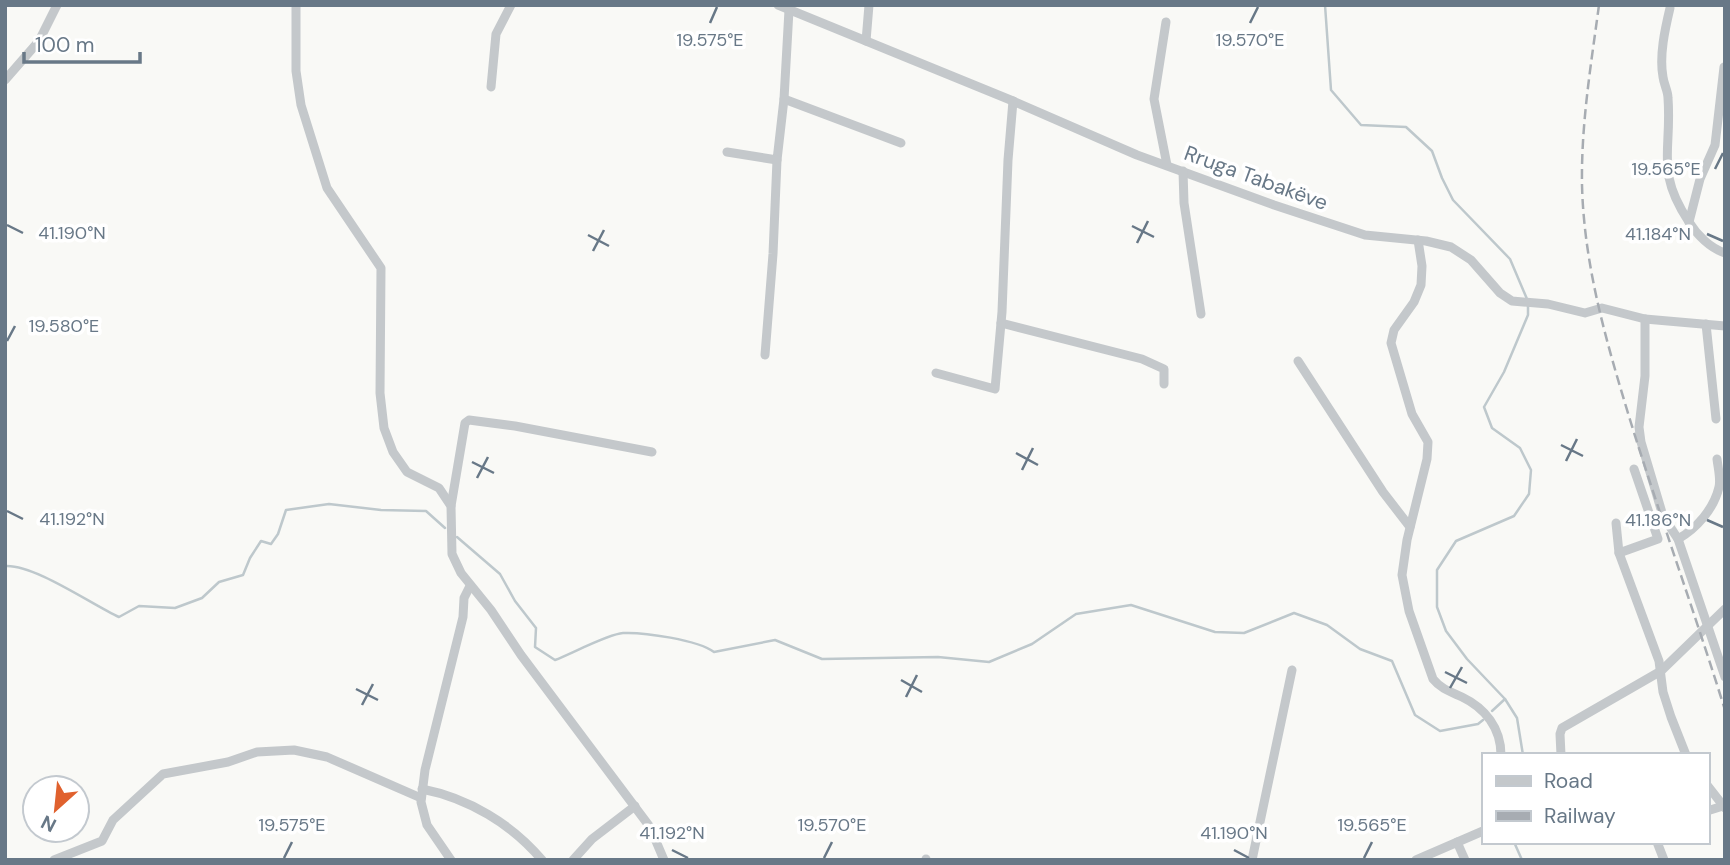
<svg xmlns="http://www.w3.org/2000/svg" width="1730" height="865" font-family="'DM Sans',sans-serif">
	<rect width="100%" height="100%" fill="#f9f9f6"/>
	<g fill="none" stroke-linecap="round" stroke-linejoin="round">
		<g stroke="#bec8cc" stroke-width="2.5">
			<path d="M1325 5 1331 90 1361 125 1406 127 1432 151 1442 178 1453 200 1510 259 1527 299"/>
			<path d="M457 537 500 574 515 601 536 628 535 647 555 660C571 654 608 634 623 633 644 632 698 640 714 652L775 640 822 659 938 657 989 662 1032 644 1076 614 1131 605 1215 632 1244 633 1294 613 1327 625 1360 649 1392 661 1415 715 1440 731 1478 724 1483 720"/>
			<path d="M5 566C34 564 91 604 119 617L139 606 175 608 202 598 219 582 243 575 250 558 261 541 271 544 278 534 286 510 329 504 381 510 426 511 445 528"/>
			<path d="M1492 711 1505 699"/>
			<path d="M1523 755 1517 718 1505 699 1467 659 1446 631 1437 607V570L1456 541 1514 516 1529 494 1531 470 1520 448 1492 428 1484 407 1504 372 1528 315V306"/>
			<path d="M1514 842 1522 860"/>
		</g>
		<g stroke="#c4c8cb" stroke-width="9">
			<path d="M296 5V71L301 105 327 188 381 268 380 393 384 428 393 452 407 472 439 488 451 506 452 554 461 573 491 610 521 655 650 827 664 860"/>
			<path d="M778 5 1013 101 1137 155 1274 205 1365 235 1426 241 1451 247 1471 260 1500 293 1512 301 1548 304 1585 313 1602 308 1645 319 1725 326"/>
			<path d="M1670 8C1665 29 1659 56 1663 77 1664 85 1668 91 1668 98 1672 152 1655 171 1689 222 1697 235 1710 248 1725 253"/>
			<path d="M1166 22 1154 99 1167 165"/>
			<path d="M866 41 869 5"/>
			<path d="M5 80 39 41 57 5"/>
			<path d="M491 87 496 34 511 5"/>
			<path d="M784 99 901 143"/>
			<path d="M727 152 777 160 784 99 789 10"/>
			<path d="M1183 171 1184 203 1201 314"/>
			<path d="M1689 222 1700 179 1715 145 1724 67"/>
			<path d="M1418 240 1422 266 1421 285 1414 302 1394 330 1391 343 1412 414 1428 442 1427 459 1407 540 1402 575 1409 611 1433 679C1441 689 1451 692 1462 697 1485 708 1501 728 1501 755"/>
			<path d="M1645 319V376L1639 427 1641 442 1663 516 1678 539 1725 677"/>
			<path d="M1001 323 1142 359 1164 369V384"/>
			<path d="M1706 324 1716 419"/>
			<path d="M765 355 773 254 777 160"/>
			<path d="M1298 361 1383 492 1410 527"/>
			<path d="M936 373 995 389 1002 312 1008 160 1013 101"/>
			<path d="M451 506 465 423 469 420 515 426 652 452"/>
			<path d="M1616 523 1619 553 1659 661 1663 692 1671 717 1686 755"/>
			<path d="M1678 539C1696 529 1714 509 1719 487 1721 479 1718 468 1717 459"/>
			<path d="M1619 553 1658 539 1634 469"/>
			<path d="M1561 755 1560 734 1562 728 1661 671 1725 609"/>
			<path d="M1707 785 1725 808"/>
			<path d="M422 789C468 798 512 824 542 860"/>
			<path d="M1707 811 1723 806"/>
			<path d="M1457 842 1465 860"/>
			<path d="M1657 842 1664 860"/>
			<path d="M926 859V860"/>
			<path d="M54 860 102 841 113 820 163 774 228 762 257 752 294 750 327 757 421 798"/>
			<path d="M451 860 427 825 421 802 425 770 463 617 464 598 470 586"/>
			<path d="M573 860 592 839 635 806"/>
			<path d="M1252 860 1292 670"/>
			<path d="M1416 860 1483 831"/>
		</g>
		<path stroke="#a7acb2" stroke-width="2.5" stroke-dasharray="10 5" stroke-linecap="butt" d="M1599 5C1591 65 1581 124 1582 185 1584 267 1607 344 1631 423 1661 519 1695 614 1725 710"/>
	</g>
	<path fill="none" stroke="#687887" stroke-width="2.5" d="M710 23 717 7M1250 23 1258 7M1715 169 1723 153M7 225 23 233M1132 226 1154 237M1707 234 1723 241M588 235 609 246M1137 243 1148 221M593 251 604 230M7 341 15 326M1561 445 1583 456M1016 453 1038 465M1566 461 1577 439M472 462 494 473M1022 470 1033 448M477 478 488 457M7 511 23 519M1707 520 1723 527M1445 672 1467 683M901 680 922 692M1450 688 1462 667M356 689 378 700M906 697 917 675M362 705 373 684M672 850 688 858M1234 850 1249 858M284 858 292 842M824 858 832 842M1364 858 1372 842"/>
	<g text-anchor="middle" stroke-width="7" stroke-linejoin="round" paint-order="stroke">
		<g font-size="21" fill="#687887" stroke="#fff">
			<text transform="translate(1256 178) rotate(20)" y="7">Rruga Tabakëve</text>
		</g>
	</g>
	<g font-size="18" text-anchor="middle" fill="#687887" stroke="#fff" stroke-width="7" stroke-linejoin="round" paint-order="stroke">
		<text x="710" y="46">19.575°E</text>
		<text x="1250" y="46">19.570°E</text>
		<text x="1666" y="175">19.565°E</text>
		<text x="72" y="239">41.190°N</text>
		<text x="1658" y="240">41.184°N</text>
		<text x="64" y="332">19.580°E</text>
		<text x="72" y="525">41.192°N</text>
		<text x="1658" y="526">41.186°N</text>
		<text x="292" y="831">19.575°E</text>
		<text x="832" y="831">19.570°E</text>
		<text x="1372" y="831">19.565°E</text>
		<text x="672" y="839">41.192°N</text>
		<text x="1234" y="839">41.190°N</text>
	</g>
	<rect width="1730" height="865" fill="none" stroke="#687887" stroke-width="14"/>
	<rect x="1482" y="753" width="228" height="91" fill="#ffffff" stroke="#c3c9cf" stroke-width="2"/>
	<rect x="1496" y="776" width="35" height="10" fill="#c4c8cb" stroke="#c3c9cf" stroke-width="2"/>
	<text x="1544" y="788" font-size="21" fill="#687887">Road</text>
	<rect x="1496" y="811" width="35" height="10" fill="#a7acb2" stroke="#c3c9cf" stroke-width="2"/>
	<text x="1544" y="823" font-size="21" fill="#687887">Railway</text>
	<g transform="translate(56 809) rotate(207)"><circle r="33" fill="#ffffff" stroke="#c3c9cf" stroke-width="2"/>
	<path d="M0-5L12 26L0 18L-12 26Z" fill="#e0612e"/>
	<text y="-10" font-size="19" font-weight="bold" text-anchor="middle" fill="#687887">N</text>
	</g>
	<path d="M24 52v10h116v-10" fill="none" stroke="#687887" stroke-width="3.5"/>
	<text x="35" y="52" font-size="21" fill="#687887" stroke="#ffffff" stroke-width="5" paint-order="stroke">100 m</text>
</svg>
